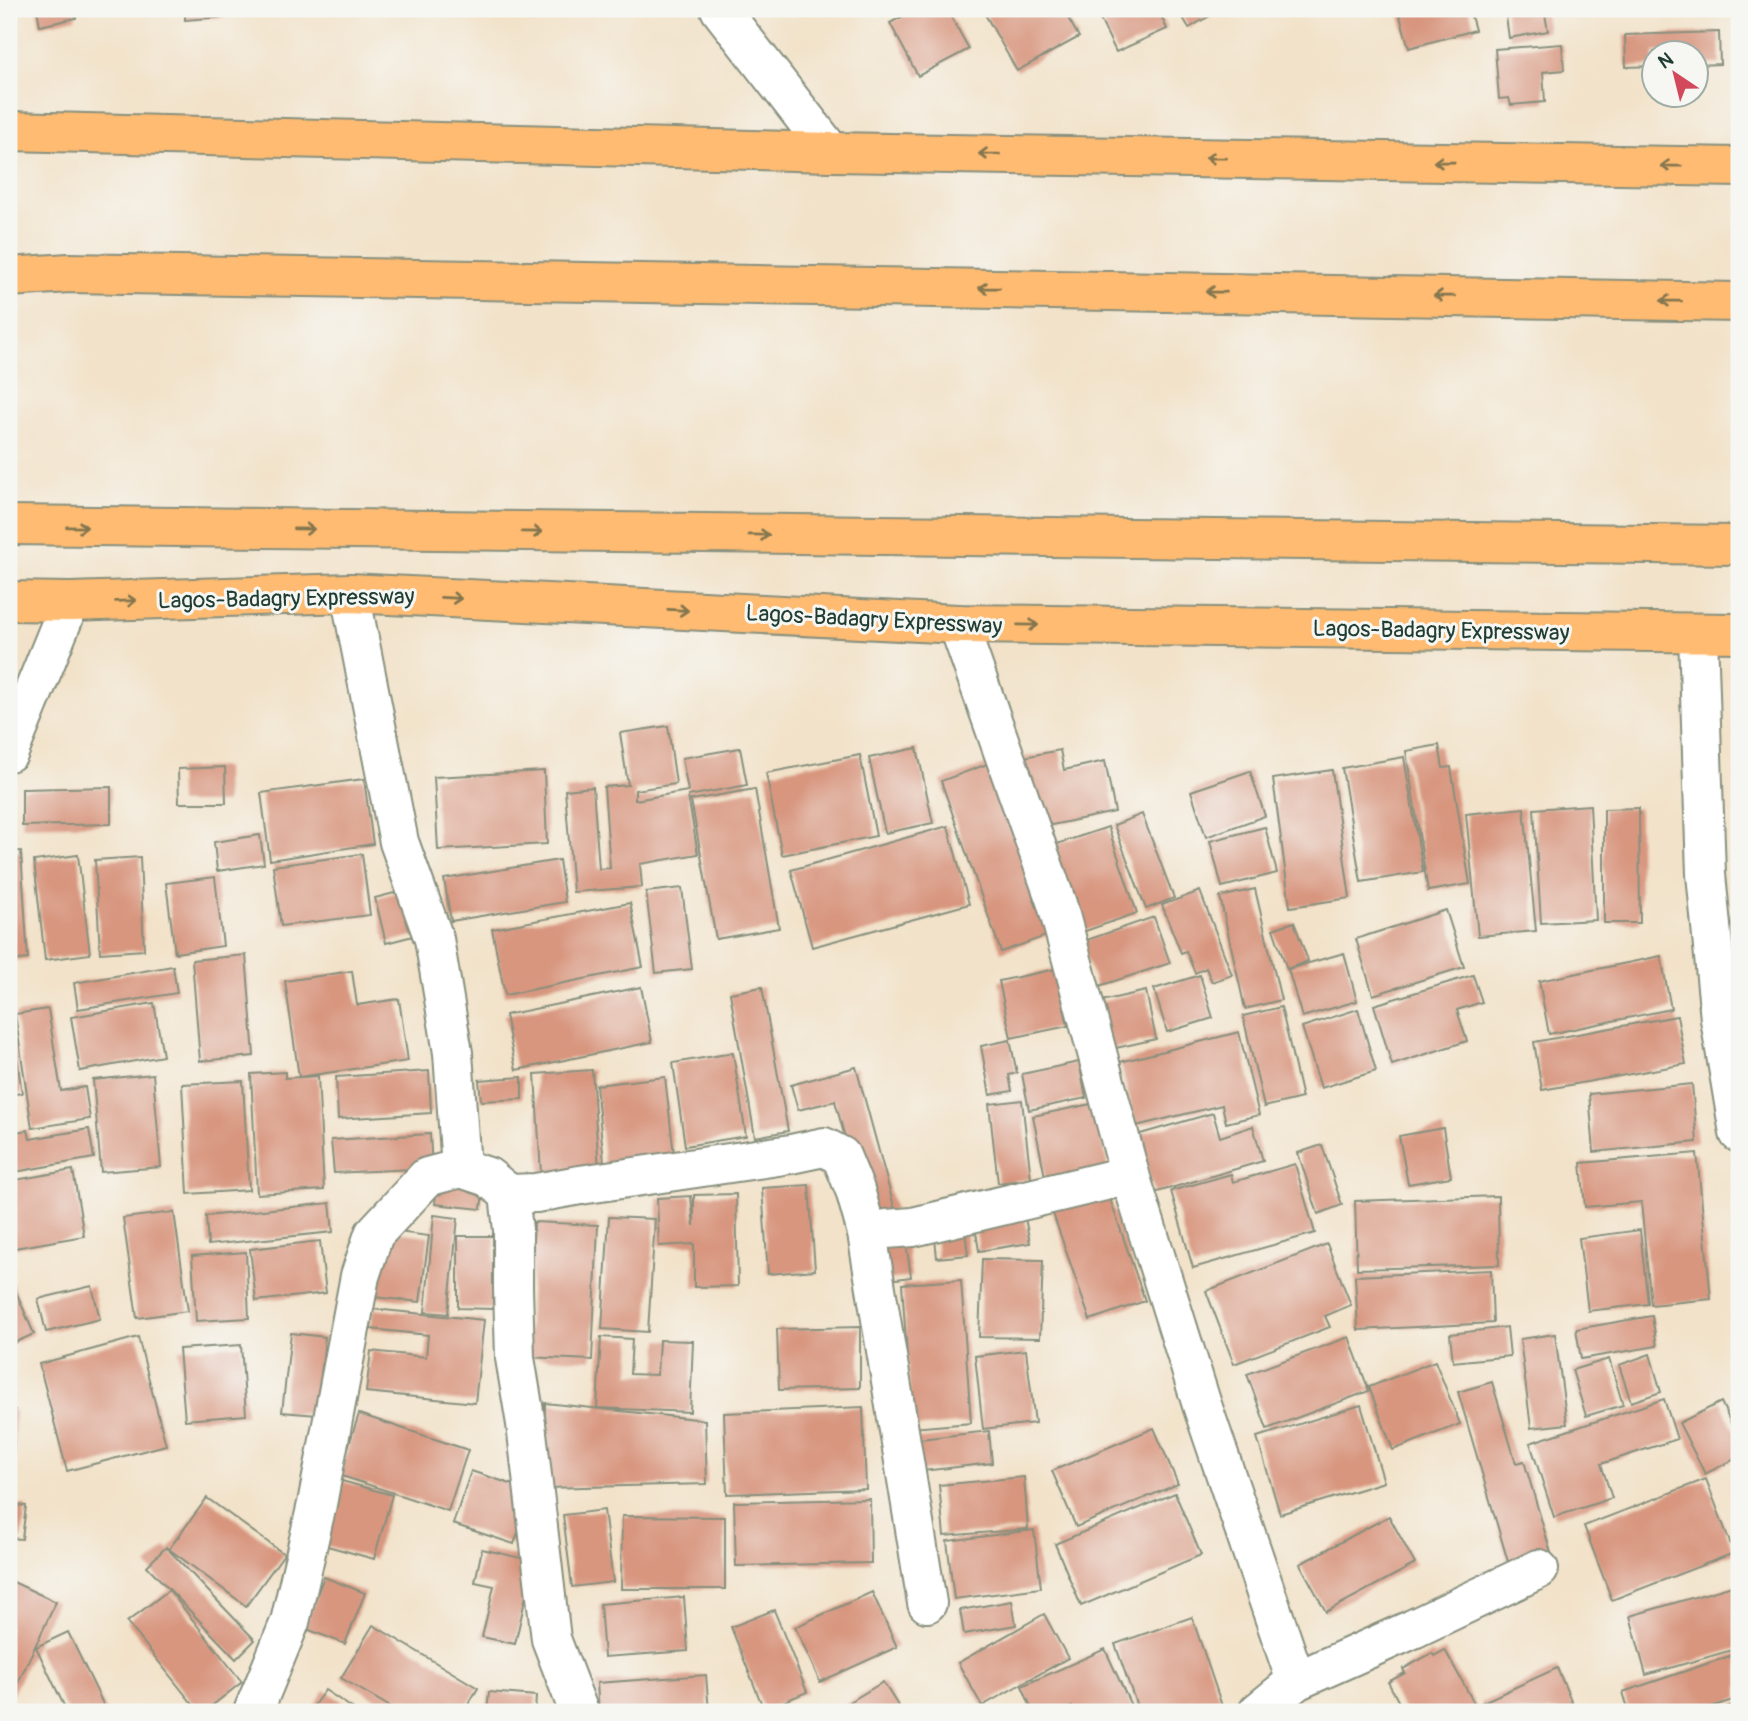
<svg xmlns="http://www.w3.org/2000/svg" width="1748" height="1721" font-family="Pangolin,sans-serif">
	<rect width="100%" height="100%" fill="#f6f6f2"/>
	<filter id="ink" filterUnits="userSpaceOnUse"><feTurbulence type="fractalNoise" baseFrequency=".0143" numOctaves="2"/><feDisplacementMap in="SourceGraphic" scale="14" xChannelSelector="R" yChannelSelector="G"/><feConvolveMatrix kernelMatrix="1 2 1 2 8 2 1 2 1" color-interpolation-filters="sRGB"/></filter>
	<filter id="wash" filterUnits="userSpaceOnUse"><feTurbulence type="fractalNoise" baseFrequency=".00686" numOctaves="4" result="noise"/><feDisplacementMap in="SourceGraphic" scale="28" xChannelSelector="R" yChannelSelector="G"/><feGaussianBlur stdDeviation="1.57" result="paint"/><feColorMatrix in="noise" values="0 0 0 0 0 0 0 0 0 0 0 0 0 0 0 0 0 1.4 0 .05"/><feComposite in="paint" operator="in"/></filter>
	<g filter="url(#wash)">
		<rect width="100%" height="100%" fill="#f2e2c9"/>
		<g id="blocks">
			<g fill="#d8967f">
				<path d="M37 9H75L76 18 40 26Z"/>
				<path d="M185 9H292V12L185 20Z"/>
				<path d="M916 9H947L969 49 918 76 890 23Z"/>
				<path d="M998 9H1063L1079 37 1017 71 986 16Z"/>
				<path d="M1095 9H1158L1167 29 1116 52Z"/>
				<path d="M1178 9H1217L1218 11 1189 28Z"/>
				<path d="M1398 9H1469L1475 30 1409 48Z"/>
				<path d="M1505 9H1544L1548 31 1509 38Z"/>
				<path d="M1719 32 1720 64 1696 65V52H1654V66L1626 67 1625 35Z"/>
				<path d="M1562 44 1564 70 1543 72 1545 102 1511 105 1509 98 1499 99 1495 49Z"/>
				<path d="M668 726 676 784 635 790V800L688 791 682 758 740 748 747 785 688 796 698 854 640 864 642 887 573 892 565 790 593 787 599 869 610 868 604 787 628 785 620 733Z"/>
				<path d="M1439 745 1443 768 1451 767 1470 884 1428 891 1406 751Z"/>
				<path d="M917 748 933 823 885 833 869 758Z"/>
				<path d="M1060 750 1064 770 1105 761 1115 812 1037 828 1024 757Z"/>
				<path d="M860 755 876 836 782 855 766 773Z"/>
				<path d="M1404 757 1423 872 1361 882 1342 768Z"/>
				<path d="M1001 759 1060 931 1001 952 941 781Z"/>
				<path d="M225 767 226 803H179L178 769Z"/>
				<path d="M1332 770 1350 898 1290 907 1273 779Z"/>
				<path d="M544 771 547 844 438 850 434 777Z"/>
				<path d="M1250 771 1265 816 1206 837 1191 791Z"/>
				<path d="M364 779 373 844 270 860 261 793Z"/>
				<path d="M111 787V824L22 826V789Z"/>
				<path d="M755 789 779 928 716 939 691 800Z"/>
				<path d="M1590 805 1596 920 1541 923 1534 809Z"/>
				<path d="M1524 808 1536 931 1478 936 1466 814Z"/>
				<path d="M1639 808 1640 923H1604V809Z"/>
				<path d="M1142 814 1174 898 1146 909 1114 825Z"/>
				<path d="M948 826 969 904 812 947 791 870Z"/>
				<path d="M1108 827 1137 913 1077 934 1048 847Z"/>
				<path d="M1265 827 1277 873 1222 887 1210 841Z"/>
				<path d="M260 835 264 864 217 871 214 842Z"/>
				<path d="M21 851 28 959 9 961V852Z"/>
				<path d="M362 854 370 915 281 926 273 866Z"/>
				<path d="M78 855 90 954 45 960 34 861Z"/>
				<path d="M140 857 144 950 100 953 95 860Z"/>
				<path d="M559 860 565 902 451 921 444 879Z"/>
				<path d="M215 877 223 946 175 953 166 883Z"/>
				<path d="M682 888 692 969 656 973 646 892Z"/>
				<path d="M1255 889 1281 1000 1245 1009 1220 897Z"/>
				<path d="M406 890 417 935 386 943 375 898Z"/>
				<path d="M1200 891 1232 975 1212 982 1206 968 1195 973 1186 951 1181 953 1162 905Z"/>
				<path d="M630 903 643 967 505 995 492 929Z"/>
				<path d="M1446 910 1464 967 1373 995 1356 939Z"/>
				<path d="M1154 917 1170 963 1096 987 1081 942Z"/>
				<path d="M1294 922 1308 961 1287 969 1273 929Z"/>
				<path d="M1344 953 1357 1001 1302 1017 1288 969Z"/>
				<path d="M246 955 254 1056 200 1061 192 960Z"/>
				<path d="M1661 956 1671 1009 1549 1034 1539 981Z"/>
				<path d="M173 966 177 993 78 1009 74 983Z"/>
				<path d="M1056 969 1068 1026 1011 1038 999 981Z"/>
				<path d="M352 971 357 1005 399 999 408 1061 299 1077 285 981Z"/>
				<path d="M1200 975 1213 1018 1167 1032 1154 989Z"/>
				<path d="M1473 975 1482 1002 1457 1010 1467 1041 1392 1065 1374 1005Z"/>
				<path d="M641 987 652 1042 516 1070 505 1015Z"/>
				<path d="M762 987 788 1131 755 1137 730 993Z"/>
				<path d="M1146 991 1156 1039 1107 1050 1097 1002Z"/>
				<path d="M154 1003 163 1056 80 1071 71 1017Z"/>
				<path d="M1281 1007 1302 1098 1264 1107 1243 1016Z"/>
				<path d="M48 1009 61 1091 85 1087 90 1119 32 1128 15 1014Z"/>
				<path d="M1358 1009 1376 1071 1321 1088 1302 1027Z"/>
				<path d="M9 1010H10L22 1093 9 1095Z"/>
				<path d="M1677 1016 1686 1064 1542 1090 1534 1042Z"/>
				<path d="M1239 1032 1259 1115 1226 1123 1222 1105 1136 1126 1120 1062Z"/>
				<path d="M1010 1040 1017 1073 1009 1075 1012 1091 990 1095 981 1046Z"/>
				<path d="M733 1053 746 1136 685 1146 673 1063Z"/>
				<path d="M1079 1062 1086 1098 1029 1110 1022 1074Z"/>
				<path d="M856 1067 895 1210 867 1218 835 1101 798 1110 791 1085Z"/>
				<path d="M592 1070 599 1170 541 1174 535 1074Z"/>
				<path d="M429 1071 431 1113 338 1119 336 1077Z"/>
				<path d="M285 1072V1078L318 1076 324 1190 257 1194 251 1074Z"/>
				<path d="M153 1074 161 1167 101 1172 93 1080Z"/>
				<path d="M522 1077V1099L481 1101 479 1080Z"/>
				<path d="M665 1077 675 1163 605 1171 596 1085Z"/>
				<path d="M243 1081 249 1190 188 1194 182 1084Z"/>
				<path d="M1692 1084 1697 1142 1594 1152 1589 1094Z"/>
				<path d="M1022 1100 1031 1179 998 1183 989 1104Z"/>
				<path d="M1096 1103 1109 1174 1047 1187 1033 1116Z"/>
				<path d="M1213 1113 1220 1137 1253 1126 1263 1161 1154 1193 1137 1135Z"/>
				<path d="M1443 1128 1451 1177 1408 1184 1399 1136Z"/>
				<path d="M89 1129 94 1158 9 1173V1133L28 1130 30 1139Z"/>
				<path d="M430 1134 432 1168 334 1173 331 1140Z"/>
				<path d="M1322 1145 1342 1205 1318 1214 1298 1153Z"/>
				<path d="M1697 1153 1711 1299 1651 1305 1641 1202 1585 1207 1581 1163Z"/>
				<path d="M1295 1164 1315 1233 1193 1268 1171 1191 1231 1174 1233 1182Z"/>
				<path d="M73 1170 84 1236 9 1249V1181Z"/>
				<path d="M438 1180 484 1184 481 1209 435 1204Z"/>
				<path d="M809 1185 815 1270 768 1274 762 1188Z"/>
				<path d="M1107 1190 1145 1301 1090 1320 1050 1205Z"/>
				<path d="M736 1194 738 1286 694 1287V1244L659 1246 657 1198 691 1196 694 1226V1195Z"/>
				<path d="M1498 1196 1499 1265 1357 1269 1355 1201Z"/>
				<path d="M330 1203 333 1232 208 1245 206 1216Z"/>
				<path d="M174 1212 188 1311 137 1318 123 1218Z"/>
				<path d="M434 1215 458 1218 448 1314 425 1312Z"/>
				<path d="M609 1217 655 1219 648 1332 602 1329Z"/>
				<path d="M1025 1218 1030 1243 979 1251 975 1226Z"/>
				<path d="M534 1222 598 1225 592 1360 527 1357Z"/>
				<path d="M964 1224 968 1255 937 1258 934 1228Z"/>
				<path d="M382 1230 429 1236 420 1302 374 1297Z"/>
				<path d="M1640 1230 1648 1304 1588 1311 1579 1238Z"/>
				<path d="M905 1235 911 1277 882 1281 876 1239Z"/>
				<path d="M458 1236H495L493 1309 458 1308Z"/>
				<path d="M320 1241 326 1293 256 1301 250 1249Z"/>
				<path d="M1327 1244 1351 1305 1325 1316 1330 1327 1234 1364 1206 1291Z"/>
				<path d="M246 1252 249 1318 196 1321 192 1256Z"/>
				<path d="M982 1259 1043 1260 1040 1338 979 1337Z"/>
				<path d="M1491 1270 1493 1323 1358 1330 1355 1276Z"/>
				<path d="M9 1275 34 1334 9 1345Z"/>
				<path d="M961 1280 971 1423 912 1428 902 1284Z"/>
				<path d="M92 1286 100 1319 46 1332 38 1299Z"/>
				<path d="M373 1309 484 1320 475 1403 366 1392 371 1351 426 1357 428 1335 371 1329Z"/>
				<path d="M1652 1316 1657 1346 1581 1359 1576 1329Z"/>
				<path d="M860 1327V1388L779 1390 777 1329Z"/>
				<path d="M1507 1327 1510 1356 1453 1362 1450 1334Z"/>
				<path d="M291 1333 325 1337 317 1415 282 1412Z"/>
				<path d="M1555 1334 1567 1424 1531 1428 1520 1339Z"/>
				<path d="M138 1337 166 1445 67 1471 39 1364Z"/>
				<path d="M601 1337 632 1339 630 1374 657 1375 659 1340 693 1341 690 1412 597 1408Z"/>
				<path d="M1349 1337 1369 1391 1267 1429 1247 1374Z"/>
				<path d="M241 1345 246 1415 185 1420 179 1349Z"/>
				<path d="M1026 1350 1035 1423 983 1429 975 1356Z"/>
				<path d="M1650 1354 1661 1392 1631 1402 1619 1365Z"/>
				<path d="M1609 1359 1623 1405 1586 1416 1572 1370Z"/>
				<path d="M1435 1361 1460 1424 1393 1450 1369 1387Z"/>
				<path d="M1492 1382 1516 1463 1524 1461 1551 1553 1509 1565 1458 1392Z"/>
				<path d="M1664 1399 1677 1439 1601 1464 1612 1498 1554 1517 1530 1443Z"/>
				<path d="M1721 1402 1739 1440V1457L1705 1474 1679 1423Z"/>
				<path d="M545 1403 705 1420 707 1484 544 1488Z"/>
				<path d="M1361 1405 1384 1482 1280 1514 1257 1437Z"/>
				<path d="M863 1407 866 1489 727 1494 724 1413Z"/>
				<path d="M9 1410H15L13 1469 9 1468Z"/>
				<path d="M359 1414 468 1450 448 1511 339 1475Z"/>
				<path d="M1154 1428 1178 1484 1076 1527 1052 1471Z"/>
				<path d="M989 1431 992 1463 914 1472 911 1440Z"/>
				<path d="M471 1471 532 1491 514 1544 453 1524Z"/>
				<path d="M1024 1477 1028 1529 944 1536 939 1485Z"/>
				<path d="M1706 1479 1734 1553 1612 1600 1584 1526Z"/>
				<path d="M342 1481 392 1495 374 1559 324 1545Z"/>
				<path d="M1175 1493 1201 1555 1081 1606 1055 1544Z"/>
				<path d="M207 1498 284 1554 246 1606 169 1549Z"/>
				<path d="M870 1499 871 1563 736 1566 734 1502Z"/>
				<path d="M9 1504 26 1506 22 1539 9 1538Z"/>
				<path d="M604 1510 613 1582 572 1587 563 1515Z"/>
				<path d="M622 1516 725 1517V1589H621Z"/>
				<path d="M1389 1516 1415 1564 1326 1612 1300 1564Z"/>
				<path d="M1034 1530 1041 1588 954 1599 947 1541Z"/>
				<path d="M166 1547 255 1640 236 1659 147 1566Z"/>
				<path d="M482 1549 534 1561 515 1644 482 1637 494 1586 475 1582Z"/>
				<path d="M324 1577 365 1593 345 1644 304 1628Z"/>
				<path d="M9 1580 56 1602 9 1702Z"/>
				<path d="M1739 1584V1648L1646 1675 1630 1616Z"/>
				<path d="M169 1590 242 1682 204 1712H199L127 1622Z"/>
				<path d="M872 1592 897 1647 820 1682 795 1627Z"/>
				<path d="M684 1597 688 1651 604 1657 600 1604Z"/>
				<path d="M1012 1601 1016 1625 964 1634 960 1610Z"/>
				<path d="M774 1610 807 1692 764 1710 731 1627Z"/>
				<path d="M1044 1614 1068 1658 982 1706 958 1663Z"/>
				<path d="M1192 1617 1224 1712H1139L1115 1644Z"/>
				<path d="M373 1625 478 1688 464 1712H399L341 1678Z"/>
				<path d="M68 1632 107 1712H67L36 1647Z"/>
				<path d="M1105 1649 1134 1712H1074L1072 1707 1060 1712H1033L1022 1686Z"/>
				<path d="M1445 1650 1479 1712H1404L1388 1682 1405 1673 1403 1669 1432 1653 1434 1656Z"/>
				<path d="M1739 1653V1698L1696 1712H1629L1623 1692Z"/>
				<path d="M1557 1668 1576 1712H1485L1481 1703Z"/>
				<path d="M706 1675 709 1712H599L597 1683Z"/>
				<path d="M883 1682 902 1712H833Z"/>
				<path d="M325 1690 358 1712H309Z"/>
				<path d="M489 1692 536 1696 535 1712H487Z"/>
				<path d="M1739 1703V1712H1713Z"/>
			</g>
		</g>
	</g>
	<g filter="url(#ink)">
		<use href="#blocks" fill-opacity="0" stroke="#88907e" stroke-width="2"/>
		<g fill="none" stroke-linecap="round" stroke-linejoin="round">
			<g stroke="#88907e" stroke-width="42">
				<g id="minor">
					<path d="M720 9 831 152"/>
					<path d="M350 593 399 842 434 939 453 1053 461 1168 488 1177 509 1194 513 1230V1288L515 1358 526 1424 551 1639 579 1712"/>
					<path d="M958 624 1057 904 1130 1175 1202 1405 1296 1681"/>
					<path d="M1698 634 1706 874 1720 1019 1739 1133"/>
					<path d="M9 752 70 602"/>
					<path d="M509 1194 536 1193 580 1185 791 1154 824 1147 841 1156 855 1190 867 1233"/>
					<path d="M927 1603 867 1233 886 1229 913 1227 1130 1175"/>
					<path d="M253 1712 290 1622 317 1504 360 1276 374 1234 427 1177 461 1168"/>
					<path d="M1258 1712 1296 1681 1413 1629 1539 1569"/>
				</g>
			</g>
			<g stroke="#88907e" stroke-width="42">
				<g id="primary">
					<path d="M9 131 831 152 1739 167"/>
					<path d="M9 601 70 602 350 593 958 624 1739 633"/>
				</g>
			</g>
			<g stroke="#88907e" stroke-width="42">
				<g id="trunk">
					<path d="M9 277 69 273 1739 302"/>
					<path d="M9 525 1739 545"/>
				</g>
			</g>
			<use href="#minor" stroke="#fff" stroke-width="38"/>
			<use href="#primary" stroke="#ffbb71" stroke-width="38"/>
			<use href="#trunk" stroke="#ffbb71" stroke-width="38"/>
		</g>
		<defs><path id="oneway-shaft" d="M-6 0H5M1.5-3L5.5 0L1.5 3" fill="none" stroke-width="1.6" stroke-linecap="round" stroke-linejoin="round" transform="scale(1.75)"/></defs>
		<g stroke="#84764f">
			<use href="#oneway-shaft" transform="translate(989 154) rotate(-179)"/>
			<use href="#oneway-shaft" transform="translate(1216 158) rotate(-179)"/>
			<use href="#oneway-shaft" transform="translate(1444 162) rotate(-179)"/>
			<use href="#oneway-shaft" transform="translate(1671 166) rotate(-179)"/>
			<use href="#oneway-shaft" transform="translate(989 288) rotate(-179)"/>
			<use href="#oneway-shaft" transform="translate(1216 292) rotate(-179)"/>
			<use href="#oneway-shaft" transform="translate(1444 296) rotate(-179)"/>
			<use href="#oneway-shaft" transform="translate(1671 301) rotate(-179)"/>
			<use href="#oneway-shaft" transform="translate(77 527) rotate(1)"/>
			<use href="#oneway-shaft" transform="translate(304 529) rotate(1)"/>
			<use href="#oneway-shaft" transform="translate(532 532) rotate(1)"/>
			<use href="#oneway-shaft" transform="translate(759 535) rotate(1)"/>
			<use href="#oneway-shaft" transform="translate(451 598) rotate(3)"/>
			<use href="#oneway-shaft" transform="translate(126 601) rotate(-2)"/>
			<use href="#oneway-shaft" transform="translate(678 610) rotate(3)"/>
			<use href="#oneway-shaft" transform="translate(1028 625) rotate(1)"/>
		</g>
	</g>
	<g text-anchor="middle" stroke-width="6" stroke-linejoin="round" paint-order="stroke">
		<g font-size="23" fill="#1f3d34" stroke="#f6f6f2">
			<text transform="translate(286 598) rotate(-1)" y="8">Lagos-Badagry Expressway</text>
			<text transform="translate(874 619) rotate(3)" y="8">Lagos-Badagry Expressway</text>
			<text transform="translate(1441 630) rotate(1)" y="8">Lagos-Badagry Expressway</text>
		</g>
	</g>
	<rect width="1748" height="1721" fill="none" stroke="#f6f6f2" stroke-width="35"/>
	<g transform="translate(1675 74) rotate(325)"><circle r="33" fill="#f6f6f2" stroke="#a0aca6" stroke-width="2"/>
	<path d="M0-5L12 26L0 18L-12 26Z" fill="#d1495b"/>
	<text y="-10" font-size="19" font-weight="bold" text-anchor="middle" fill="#1f3d34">N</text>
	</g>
</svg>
